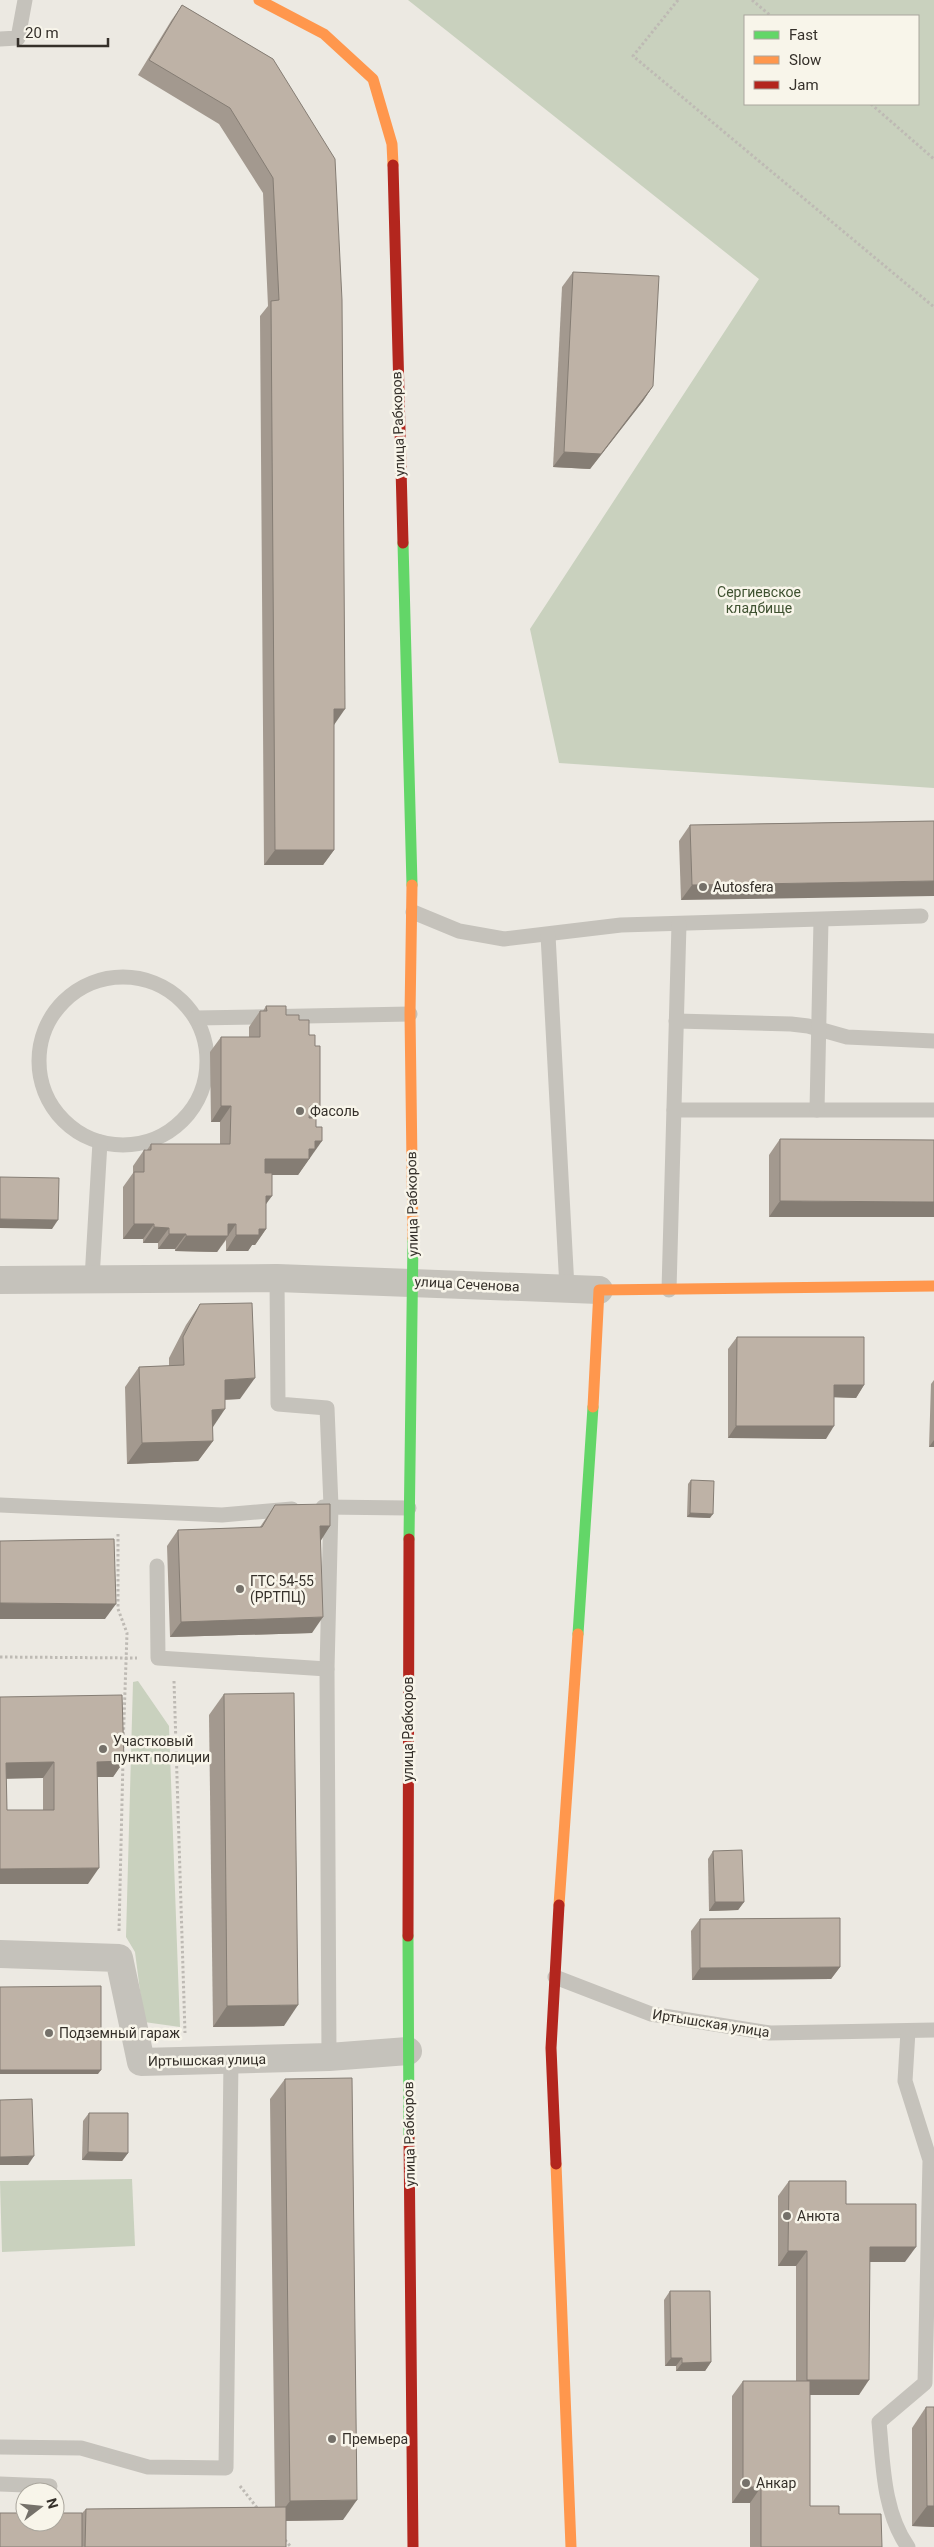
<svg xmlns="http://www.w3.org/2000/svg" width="934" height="2547" font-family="Roboto,sans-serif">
	<rect width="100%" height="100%" fill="#ece9e2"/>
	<g fill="#c9d1be" fill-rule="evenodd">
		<path d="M408 0H934V788L559 763 530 629 759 279ZM745 16H918V104H745Z"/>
		<path d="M138 1681 169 1726 180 2027 144 2022 135 1952 126 1937 133 1682Z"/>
		<path d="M132 2179 135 2246 2 2252 0 2181Z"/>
	</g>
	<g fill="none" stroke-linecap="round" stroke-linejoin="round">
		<g stroke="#bebab4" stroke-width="3" stroke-dasharray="2.5 2.5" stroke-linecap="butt">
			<path d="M678 0 633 56 934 307"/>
			<path d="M752 0 771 16"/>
			<path d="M871 104 934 159"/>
			<path d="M118 1534V1609L127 1633 123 1748"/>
			<path d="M0 1657 137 1658"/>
			<path d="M174 1681 185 2033"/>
			<path d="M119 1931 123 1759"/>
			<path d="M240 2486 258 2509"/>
			<path d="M285 2540 291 2547"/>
		</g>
		<g stroke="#c5c2bb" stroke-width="15">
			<path d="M0 39 18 38 25 0"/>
			<path d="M413 912 459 931 504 939 621 925 921 916"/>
			<path d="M548 935 567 1288"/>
			<circle cx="123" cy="1061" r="84"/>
			<path d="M196 1018 410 1014"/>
			<path d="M676 1021 791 1024 808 1026 847 1037 934 1041"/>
			<path d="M674 1110H934"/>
			<path d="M817 1110 821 920"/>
			<path d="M92 1279 100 1142"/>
			<path d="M669 1290 679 924"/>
			<path d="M0 1505 222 1515 292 1509"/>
			<path d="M323 1507 409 1508"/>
			<path d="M157 1566 158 1658 327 1669 331 1506 327 1408 278 1404 277 1278"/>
			<path d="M327 1669 329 2057"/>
			<path d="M555 1977 651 2014 770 2033 934 2030"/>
			<path d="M0 2447 81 2448 148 2467 226 2468 231 2060"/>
			<path d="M0 2484 50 2486"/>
			<path d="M908 2547C883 2512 883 2463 879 2422L925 2383 930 2160 905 2081 908 2031"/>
		</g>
		<g stroke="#c5c2bb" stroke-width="28">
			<path d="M0 1280 277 1278 599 1290"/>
			<path d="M0 1954 119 1958 141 2062 329 2057 408 2051"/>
		</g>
		<g stroke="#63d668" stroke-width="11">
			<path d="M403 543 412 885"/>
			<path d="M409 1539 413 1239"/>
			<path d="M578 1634 593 1407"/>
			<path d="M408 1936 409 2137"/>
		</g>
		<g stroke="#ff974d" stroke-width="11">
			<path d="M259 0 324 34 373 79 392 144 393 165"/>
			<path d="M412 885 410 1014 413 1239"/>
			<path d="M593 1407 599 1290 934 1286"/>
			<path d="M559 1905 578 1634"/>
			<path d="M556 2164 571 2547"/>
		</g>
		<g stroke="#b3261e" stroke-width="11">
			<path d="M393 165 403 543"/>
			<path d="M408 1936 409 1539"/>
			<path d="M409 2137 413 2547"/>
			<path d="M556 2164 551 2048 559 1905"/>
		</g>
	</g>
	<g fill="#a3998f" fill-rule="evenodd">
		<path d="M182 5 273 59 334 725V850L323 865H264L260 316 268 306 263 193 219 124 138 75 171 21Z"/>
		<path d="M573 272 653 386 643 401 590 469 553 467 562 287Z"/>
		<path d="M934 821 681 900 679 841 690 825Z"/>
		<path d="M266 1006 286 1015 299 1020 309 1035 311 1118V1156L298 1175H272L266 1204V1229L255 1245H252L248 1251H226V1240L217 1252 175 1251V1249H158V1243H143V1239H123V1187L133 1173V1166L144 1150H147L151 1144H220V1122H211L210 1052 221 1037H249V1027L260 1011H263Z"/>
		<path d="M780 1139 934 1140 769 1217V1155Z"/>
		<path d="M200 1304 240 1399 225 1400 212 1428 213 1441 198 1461 127 1464 125 1387 139 1367 169 1366V1358L186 1325Z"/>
		<path d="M737 1337 864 1385 856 1398 834 1397 826 1439 728 1438V1349Z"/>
		<path d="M934 1380V1447H929L931 1384Z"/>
		<path d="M691 1480 710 1518 687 1517 688 1484Z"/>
		<path d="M275 1505 330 1526 320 1540 312 1633 170 1637 167 1546 178 1530 260 1527Z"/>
		<path d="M224 1694 284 2026 213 2027 209 1715Z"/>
		<path d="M0 1697 124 1761 113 1777H97L88 1884H0ZM6 1778H43V1810H7Z"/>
		<path d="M713 1851 744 1902 738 1910 709 1911 708 1859Z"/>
		<path d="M700 1919 840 1967 831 1979 692 1980 691 1931Z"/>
		<path d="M285 2079 343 2520 286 2521V2547H0L82 2513 86 2509 275 2507 270 2099Z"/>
		<path d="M89 2113 128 2153 122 2161 82 2160 83 2121Z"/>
		<path d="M789 2181 846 2204 905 2262H870L859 2395H810V2506L839 2514 882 2547H750V2503H732V2396L743 2381H796V2266H778V2196Z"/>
		<path d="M670 2291 711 2362 705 2371H676V2366H665L664 2300Z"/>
		<path d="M926 2407H934V2527L912 2526V2428Z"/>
	</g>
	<g fill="#857d74">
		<path d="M653 386 643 401 590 469 553 467 564 452Z"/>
		<path d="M334 709H345L334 725 323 724Z"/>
		<path d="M275 850H334L323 865H264Z"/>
		<path d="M934 881V896L681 900 692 885Z"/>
		<path d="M221 1106H231L220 1122H211Z"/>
		<path d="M310 1106H320L309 1122Z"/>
		<path d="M315 1141H322L298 1175H254L265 1159Z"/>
		<path d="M266 1196H272L261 1211Z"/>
		<path d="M780 1201 934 1202V1217H769Z"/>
		<path d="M0 1219 58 1220 52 1229 0 1228Z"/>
		<path d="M134 1224H154L143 1239H123Z"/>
		<path d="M228 1224H236L217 1252 175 1251 186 1236Z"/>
		<path d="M154 1227 169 1228 158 1243H143Z"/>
		<path d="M259 1229H266L255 1245H252L248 1251H226L236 1235Z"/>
		<path d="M169 1234H186L175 1249H158Z"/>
		<path d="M255 1378 240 1399 210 1400 225 1380Z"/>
		<path d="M834 1385H864L856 1398 826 1397Z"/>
		<path d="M225 1409 211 1430 212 1410Z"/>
		<path d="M736 1426H834L826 1439 728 1438Z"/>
		<path d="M934 1440V1447H929Z"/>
		<path d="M213 1441 198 1461 127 1464 142 1443Z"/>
		<path d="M690 1513 713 1514 710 1518 687 1517Z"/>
		<path d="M320 1526H330L320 1542Z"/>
		<path d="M0 1603 116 1604 105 1619H0Z"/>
		<path d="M323 1617 312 1633 170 1637 181 1622Z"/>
		<path d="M124 1761 113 1777H86L97 1762Z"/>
		<path d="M54 1762 43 1778 0 1779 6 1763Z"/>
		<path d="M99 1868 88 1884H0V1869Z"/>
		<path d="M715 1902H744L738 1910 709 1911Z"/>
		<path d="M840 1967 831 1979 692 1980 700 1968Z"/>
		<path d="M298 2005 284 2026 213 2027 227 2006Z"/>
		<path d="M0 2070H101L98 2074H0Z"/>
		<path d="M88 2152 128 2153 122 2161 82 2160Z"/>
		<path d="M34 2156 28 2165H0V2157Z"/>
		<path d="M870 2247H916L905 2262H859Z"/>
		<path d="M788 2251H807L796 2266H778Z"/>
		<path d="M671 2358H682L676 2366H665Z"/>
		<path d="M711 2362 705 2371H676L682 2363Z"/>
		<path d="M807 2380H869L859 2395H796Z"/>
		<path d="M743 2487H761L750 2503H732Z"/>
		<path d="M357 2500 343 2520 275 2521 290 2501Z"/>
		<path d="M927 2506H934V2527L912 2526Z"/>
	</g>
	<g fill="#beb2a6" stroke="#857d74" fill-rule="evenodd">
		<path d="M182 5 273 59 335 159 342 300 345 709H334V850H275L271 301 279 300 273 178 230 108 149 60Z"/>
		<path d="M573 272 659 276 653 386 601 454 564 452Z"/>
		<path d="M934 821V881L692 885 690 825Z"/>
		<path d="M266 1006H286V1015H299V1020H309V1035H315V1046H320V1106H310L309 1118H316V1127H322V1141H315V1149H309V1159H265V1173H272V1196H266V1229H259V1235H236V1224H228V1236H186V1234H169V1228L154 1227V1224H134V1172H144V1150H151V1144H230L231 1106H221V1037H260V1011H267Z"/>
		<path d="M780 1139 934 1140V1202L780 1201Z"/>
		<path d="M0 1177 59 1178 58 1220 0 1219Z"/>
		<path d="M252 1303 255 1378 225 1380V1409L212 1410 213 1441 142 1443 139 1367 184 1365 183 1337 200 1304Z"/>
		<path d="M737 1337H864V1385H834V1426H736Z"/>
		<path d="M691 1480 714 1481 713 1514 690 1513Z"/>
		<path d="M330 1504V1526H320L323 1617 181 1622 178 1530 262 1527 275 1505Z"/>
		<path d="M114 1539 116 1604 0 1603V1541Z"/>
		<path d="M294 1693 298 2005 227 2006 224 1694Z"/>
		<path d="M122 1695 124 1761 97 1762 99 1868 0 1869V1697ZM54 1762V1810H7L6 1763Z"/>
		<path d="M742 1850 744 1902H715L713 1851Z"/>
		<path d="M840 1918V1967L700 1968V1919Z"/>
		<path d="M101 1986V2070H0V1987Z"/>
		<path d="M352 2078 357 2500 290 2501 285 2079Z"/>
		<path d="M32 2099 34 2156 0 2157V2100Z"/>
		<path d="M89 2113H128V2153L88 2152Z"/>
		<path d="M789 2181H846V2204H916V2247H870L869 2380H807V2251H788Z"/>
		<path d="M670 2291H710L711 2362 682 2363V2358H671Z"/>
		<path d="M743 2381H810V2506H839V2514H881L882 2547H761V2487H743Z"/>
		<path d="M926 2407H934V2506H927Z"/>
		<path d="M286 2507V2547H85L86 2509Z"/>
		<path d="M0 2513H25V2522H55V2513H82V2547H0Z"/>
	</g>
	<g fill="#75716a" stroke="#f8f5ea" stroke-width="2">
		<circle cx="703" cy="887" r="5"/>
		<circle cx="300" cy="1111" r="5"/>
		<circle cx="240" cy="1589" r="5"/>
		<circle cx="103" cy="1749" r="5"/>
		<circle cx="49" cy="2033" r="5"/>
		<circle cx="787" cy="2216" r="5"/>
		<circle cx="332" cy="2439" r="5"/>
		<circle cx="746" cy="2483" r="5"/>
	</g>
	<g text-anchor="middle" stroke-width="5" stroke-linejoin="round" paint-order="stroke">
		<g font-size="14" fill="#35302a" stroke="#f8f5ea">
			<text transform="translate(398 424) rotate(-92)" y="5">улица Рабкоров</text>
			<text transform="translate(412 1204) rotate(-91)" y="5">улица Рабкоров</text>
			<text transform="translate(467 1284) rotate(3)" y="5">улица Сеченова</text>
			<text transform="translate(408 1729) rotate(-90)" y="5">улица Рабкоров</text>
			<text transform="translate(711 2023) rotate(9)" y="5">Иртышская улица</text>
			<text transform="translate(207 2060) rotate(-1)" y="5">Иртышская улица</text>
			<text transform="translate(409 2134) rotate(-91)" y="5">улица Рабкоров</text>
		</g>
		<g font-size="14" fill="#3e5130" stroke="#f8f5ea">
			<text x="759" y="597">Сергиевское<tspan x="759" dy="16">кладбище</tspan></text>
		</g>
		<g font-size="14" fill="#35302a" stroke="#f8f5ea" text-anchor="start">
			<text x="713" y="892">Autosfera</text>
			<text x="310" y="1116">Фасоль</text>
			<text x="250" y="1586">ГТС 54-55<tspan x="250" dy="16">(РРТПЦ)</tspan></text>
			<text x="113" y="1746">Участковый<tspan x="113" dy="16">пункт полиции</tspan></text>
			<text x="59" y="2038">Подземный гараж</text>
			<text x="797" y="2221">Анюта</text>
			<text x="342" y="2444">Премьера</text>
			<text x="756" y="2488">Анкар</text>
		</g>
	</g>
	<rect x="744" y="15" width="175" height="90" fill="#f8f5ea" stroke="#aaa69d"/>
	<rect x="754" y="31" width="25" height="8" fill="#63d668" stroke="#aaa69d"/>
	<text x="789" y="40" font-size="15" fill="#35302a">Fast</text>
	<rect x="754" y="56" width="25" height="8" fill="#ff974d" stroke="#aaa69d"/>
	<text x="789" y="65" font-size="15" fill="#35302a">Slow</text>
	<rect x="754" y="81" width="25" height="8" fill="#b3261e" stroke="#aaa69d"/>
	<text x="789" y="90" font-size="15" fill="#35302a">Jam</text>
	<g transform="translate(40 2507) rotate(74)"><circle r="24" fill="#f8f5ea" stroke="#aaa69d"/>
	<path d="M0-4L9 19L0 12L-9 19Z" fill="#75716a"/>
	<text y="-8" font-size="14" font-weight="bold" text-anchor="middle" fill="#35302a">N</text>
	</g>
	<path d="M18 38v8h90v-8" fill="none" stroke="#35302a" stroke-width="2.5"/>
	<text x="25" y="38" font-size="15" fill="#35302a" stroke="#f8f5ea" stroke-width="4" paint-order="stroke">20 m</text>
</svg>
